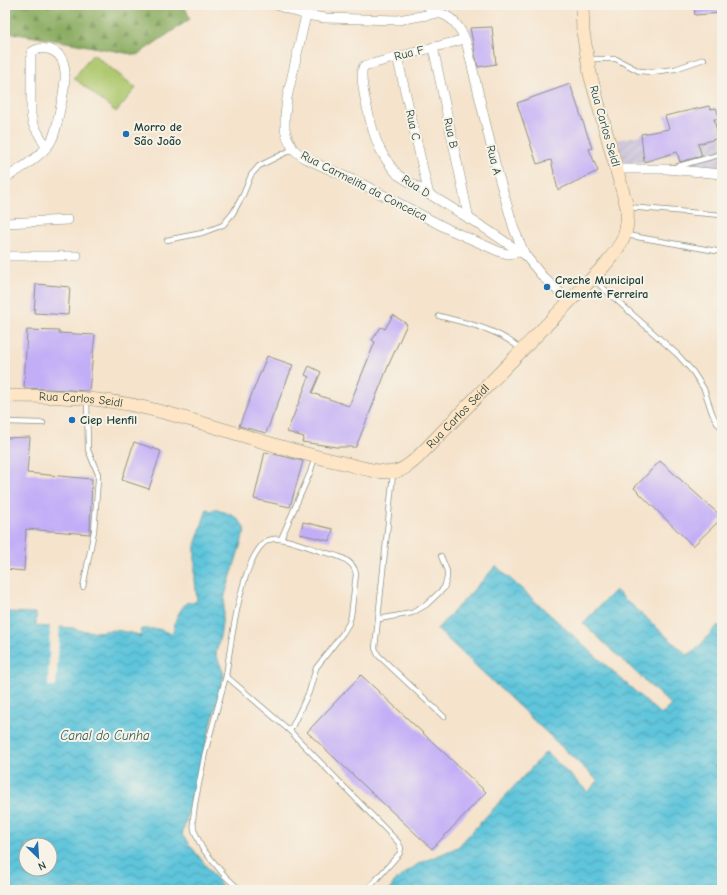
<svg xmlns="http://www.w3.org/2000/svg" width="727" height="895" font-family="'Comic Neue',sans-serif">
	<defs>
		<pattern id="industrial-furrows" width="10" height="10" patternUnits="userSpaceOnUse"><rect width="10" height="10" fill="#c7c0d9"/><path d="M-1 1l2-2M0 10L10 0M9 11l2-2" fill="none" stroke="#a19db1"/></pattern>
		<pattern id="forest-firs" width="22" height="20" patternUnits="userSpaceOnUse"><rect width="22" height="20" fill="#8aac60"/><path d="M5 1l3.5 6h-7zM16 11l3.5 6h-7z" fill="#708d50"/></pattern>
		<pattern id="water-waves" width="16" height="10" patternUnits="userSpaceOnUse"><rect width="16" height="10" fill="#5ec5db"/><path d="M0 5q4-4 8 0t8 0" fill="none" stroke="#4da1b2"/></pattern>
	</defs>
	<rect width="100%" height="100%" fill="#f7f3e8"/>
	<filter id="ink" filterUnits="userSpaceOnUse"><feTurbulence type="fractalNoise" baseFrequency=".025" numOctaves="2"/><feDisplacementMap in="SourceGraphic" scale="8" xChannelSelector="R" yChannelSelector="G"/><feConvolveMatrix kernelMatrix="1 2 1 2 8 2 1 2 1" color-interpolation-filters="sRGB"/></filter>
	<filter id="wash" filterUnits="userSpaceOnUse"><feTurbulence type="fractalNoise" baseFrequency=".012" numOctaves="4" result="noise"/><feDisplacementMap in="SourceGraphic" scale="16" xChannelSelector="R" yChannelSelector="G"/><feGaussianBlur stdDeviation="0.9" result="paint"/><feColorMatrix in="noise" values="0 0 0 0 0 0 0 0 0 0 0 0 0 0 0 0 0 1.4 0 .05"/><feComposite in="paint" operator="in"/></filter>
	<g filter="url(#wash)">
		<rect width="100%" height="100%" fill="#f5e3cc"/>
		<path fill="url(#industrial-furrows)" d="M709 106 711 109 716 108 719 119 722 118V170L689 167 680 162 677 152 644 162 624 163 618 140 668 129 665 116Z"/>
		<path fill="url(#forest-firs)" stroke="#54744a" d="M5 5H184L190 19 137 55 66 42 5 32Z"/>
		<path fill="#aec86d" stroke="#668250" d="M93 54 136 88 116 112 74 78Z"/>
		<g fill="url(#water-waves)" stroke="#3e8188" fill-rule="evenodd">
			<path d="M207 509 211 511 213 509C227 513 239 515 245 530L225 595 221 632 216 654 224 675 182 835 225 890H5V612L36 613V626L60 628V627L74 628 77 630 96 632 116 630 140 635V637L141 629H158L169 633H173C174 621 178 613 186 603L195 602 197 600 195 580V545ZM26 845H50V869H26Z"/>
			<path d="M496 566 661 715 671 705 583 623 615 590 687 655 695 651 718 625 720 627 722 625V890H390L394 882 418 864 458 847 546 752 588 792 598 781 437 629Z"/>
		</g>
		<path fill="#f5e3cc" d="M50 625H60L56 686H48Z"/>
		<g id="blocks">
			<g fill="#c2aef7">
				<path d="M694 5H722V13L695 15Z"/>
				<path d="M492 27 496 64 478 67 470 28Z"/>
				<path d="M570 84 592 148 589 149 598 171 558 190 551 160 537 164 517 103Z"/>
				<path d="M709 106 711 109 716 108 720 119H714L719 138 698 144 702 156 680 162 677 152 644 162 641 134 669 129 665 116Z"/>
				<path d="M36 284 70 287 68 315 34 313Z"/>
				<path d="M393 315 407 324 389 364 356 447H336L302 442 304 437 287 432 309 377 305 375 309 366 321 372 312 393 349 406 375 342 372 340 381 327 385 329Z"/>
				<path d="M27 330 59 331 58 333 95 335 89 391 24 388Z"/>
				<path d="M267 356 293 365 266 433 239 426Z"/>
				<path d="M30 437 27 473 92 479 90 530V534L26 529 24 571 5 569V438Z"/>
				<path d="M134 442 161 451 149 489 122 480Z"/>
				<path d="M265 452 303 461 290 507 254 499Z"/>
				<path d="M660 461 722 517V518L693 546 634 488Z"/>
				<path d="M303 522 333 529 330 541 300 534Z"/>
				<path d="M361 675 486 792 432 849 307 732Z"/>
			</g>
		</g>
	</g>
	<g filter="url(#ink)">
		<use href="#blocks" fill-opacity="0" stroke="#8a9080" stroke-width="1"/>
		<g fill="none" stroke-linecap="round" stroke-linejoin="round">
			<g stroke="#8a9080" stroke-width="6">
				<g id="lane">
					<path d="M589 59H616L639 71 652 72 675 69 704 59"/>
					<path d="M675 167 722 154"/>
					<path d="M628 207 722 215"/>
					<path d="M626 235 722 252"/>
					<path d="M167 240 202 233 223 225 233 213 243 195 251 175 259 166 293 149"/>
					<path d="M593 279 678 355 693 372 704 389 712 413 717 423 722 428"/>
					<path d="M439 316C470 324 495 328 521 349"/>
					<path d="M5 422 43 423"/>
					<path d="M393 474 375 648 378 655 444 717"/>
					<path d="M281 539 310 473 315 457"/>
					<path d="M83 587 94 531 98 480V474L88 450 87 399"/>
					<path d="M379 619 412 613 426 605 444 588 447 578V571L441 556"/>
					<path d="M226 676C230 651 242 542 273 539 284 537 310 548 323 552 335 555 354 559 356 574L351 616 349 623 343 633 316 668 309 692 290 731"/>
					<path d="M240 890 225 876 202 848 194 830 193 820 195 804 205 753 226 676 290 731 398 842 401 848 400 853 367 890"/>
				</g>
			</g>
			<g stroke="#8a9080" stroke-width="10">
				<g id="street">
					<path d="M276 5 306 15 325 18 398 20 438 13C454 16 462 30 467 45L496 167 514 229 525 255 543 277 569 301"/>
					<path d="M307 5 306 15 287 98 285 116V129L287 137 293 149 304 158 362 184 448 229 500 252 508 254 519 252"/>
					<path d="M426 5 438 13"/>
					<path d="M465 39 364 66C356 75 374 137 380 149 385 159 391 167 398 175L483 227 522 253"/>
					<path d="M433 47 469 219"/>
					<path d="M397 56 429 195"/>
					<path d="M617 169H667L722 174"/>
					<path d="M5 178C21 169 39 158 50 143 56 134 57 123 59 114 63 95 75 55 48 49 42 48 35 49 31 53V115L33 124 46 147"/>
					<path d="M5 223 68 220"/>
					<path d="M5 256H77"/>
				</g>
			</g>
			<g stroke="#8a9080" stroke-width="14">
				<g id="secondary">
					<path id="s1" d="M5 396C52 396 101 397 146 408 211 423 274 448 339 462 356 466 375 473 392 472 401 472 409 465 416 459L604 266C622 244 629 236 627 207L590 74 583 32 582 5"/>
				</g>
			</g>
			<use href="#lane" stroke="#fff" stroke-width="4.5"/>
			<use href="#street" stroke="#fff" stroke-width="9"/>
			<use href="#secondary" stroke="#fde5c5" stroke-width="13"/>
		</g>
	</g>
	<g fill="#1f6fb2" stroke="#f7f3e8" stroke-width="1.5">
		<circle cx="126" cy="134" r="4"/>
		<circle cx="547" cy="287" r="4"/>
		<circle cx="72" cy="420" r="4"/>
	</g>
	<g text-anchor="middle" stroke-width="4" stroke-linejoin="round" paint-order="stroke">
		<g font-size="12" fill="#1f3d34" stroke="#f7f3e8">
			<text transform="translate(409 53) rotate(-14)" y="4">Rua F</text>
			<text transform="translate(413 125) rotate(77)" y="4">Rua C</text>
			<text transform="translate(605 126) rotate(74)" y="4">Rua Carlos Seidl</text>
			<text transform="translate(451 133) rotate(78)" y="4">Rua B</text>
			<text transform="translate(494 160) rotate(76)" y="4">Rua A</text>
			<text transform="translate(364 186) rotate(27)" y="4">Rua Carmelita da Conceica</text>
			<text transform="translate(416 186) rotate(33)" y="4">Rua D</text>
			<text dy="4" stroke="none"><textPath href="#s1" startOffset="76">Rua Carlos Seidl</textPath></text>
			<text dy="4" stroke="none"><textPath href="#s1" startOffset="484">Rua Carlos Seidl</textPath></text>
		</g>
		<g font-size="12" font-weight="bold" fill="#1f3d34" stroke="#f7f3e8" text-anchor="start">
			<text x="134" y="131">Morro de<tspan x="134" dy="14">São João</tspan></text>
			<text x="555" y="284">Creche Municipal<tspan x="555" dy="14">Clemente Ferreira</tspan></text>
			<text x="80" y="424">Ciep Henfil</text>
		</g>
		<g font-size="13" font-style="italic" fill="#2c5855" stroke="#f7f3e8">
			<text x="105" y="740">Canal do Cunha</text>
		</g>
	</g>
	<rect width="727" height="895" fill="none" stroke="#f7f3e8" stroke-width="20"/>
	<g transform="translate(38 857) rotate(155)"><circle r="19" fill="#f7f3e8" stroke="#a1aaa0"/>
	<path d="M0-3L7 15L0 10L-7 15Z" fill="#1f6fb2"/>
	<text y="-6" font-size="11" font-weight="bold" text-anchor="middle" fill="#1f3d34">N</text>
	</g>
</svg>
